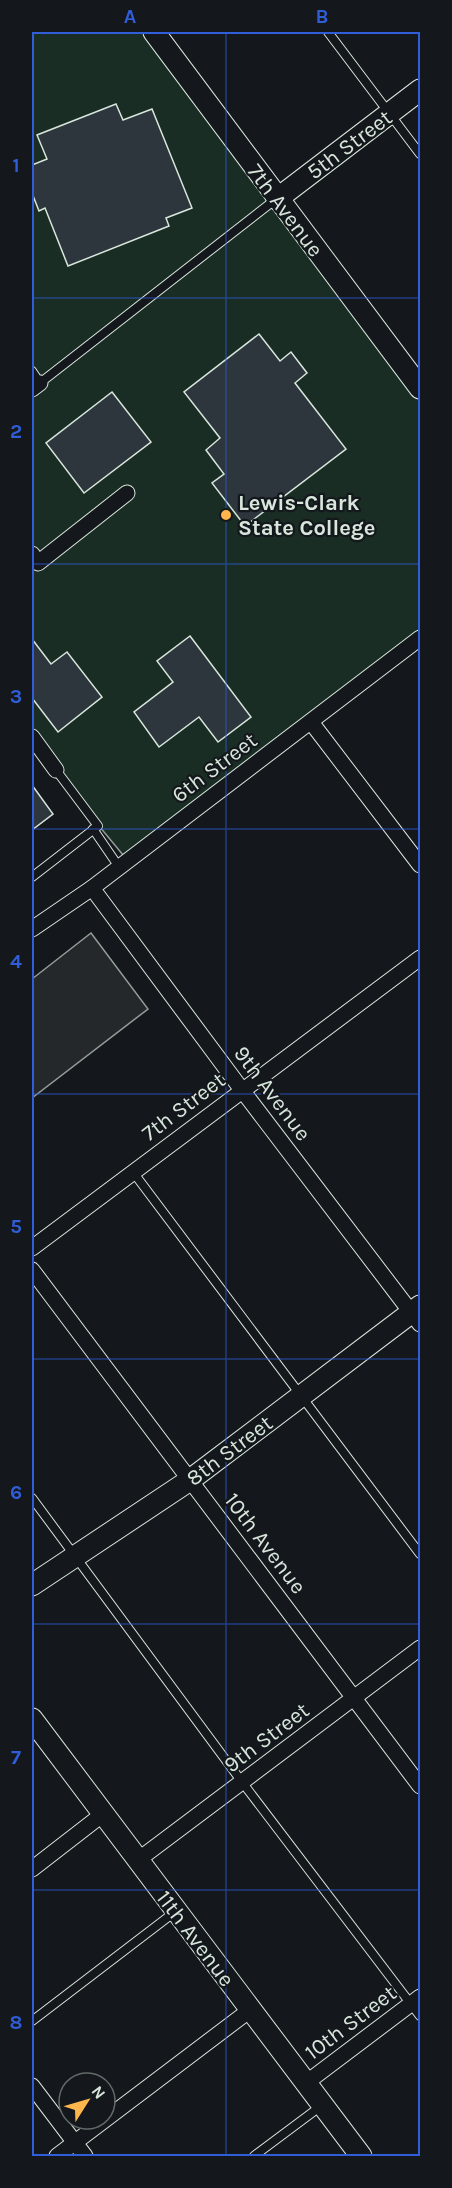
<svg xmlns="http://www.w3.org/2000/svg" width="452" height="2188" font-family="Karla,sans-serif">
	<rect width="100%" height="100%" fill="#14181c"/>
	<path fill="#1a2d24" stroke="#939e99" stroke-width="1.5" d="M32 32H154L420 388V637L128 861 32 745Z"/>
	<path fill="#24282b" stroke="#939e99" stroke-width="1.5" d="M91 933 148 1009 32 1098V979Z"/>
	<g fill="#2c363c" stroke="#d8e6dc" stroke-width="1.5">
		<path d="M116 104 123 120 152 109 192 208 166 218 169 226 68 266 45 208 39 211 32 193V165L47 159 37 135Z"/>
		<path d="M259 334 280 361 291 352 307 373 295 383 346 449 245 526 212 483 224 474 206 450 220 438 184 392Z"/>
		<path d="M112 392 151 442 84 493 46 443Z"/>
		<path d="M190 636 251 717 218 742 199 717 159 747 134 712 173 682 157 661Z"/>
		<path d="M32 639 51 664 67 652 102 697 58 732 32 698Z"/>
		<path d="M32 785 53 814 32 830Z"/>
	</g>
	<g fill="none" stroke-linecap="round" stroke-linejoin="round">
		<g stroke="#d8e6dc" stroke-width="10">
			<g id="lane">
				<path d="M328 32 420 154"/>
				<path d="M32 371 40 383 276 199"/>
				<path d="M93 829 119 867"/>
				<path d="M32 877 98 826 56 770"/>
				<path d="M133 1172 420 1554"/>
				<path d="M32 1498 242 1782 420 2016"/>
				<path d="M32 2021 176 1911"/>
				<path d="M254 2156 321 2106"/>
			</g>
		</g>
		<g stroke="#d8e6dc" stroke-width="17">
			<g id="street">
				<path d="M32 389 40 383"/>
				<path d="M32 554 38 563 127 493"/>
				<path d="M311 722 420 865"/>
				<path d="M32 737 56 770"/>
				<path d="M92 888 242 1090 420 1324"/>
				<path d="M32 929 92 888 420 638"/>
				<path d="M32 1248 420 958"/>
				<path d="M32 1270 420 1786"/>
				<path d="M138 1860 420 1648"/>
				<path d="M32 1869 103 1814"/>
				<path d="M306 2083 420 1997"/>
				<path d="M32 2086 85 2156"/>
				<path d="M57 2156 250 2010"/>
			</g>
		</g>
		<g stroke="#d8e6dc" stroke-width="23">
			<g id="secondary">
				<path d="M154 32 420 388"/>
				<path d="M277 199 420 90"/>
				<path d="M32 1585 190 1480 420 1306"/>
				<path d="M32 1719 361 2156"/>
			</g>
		</g>
		<use href="#lane" stroke="#14181c" stroke-width="8"/>
		<use href="#street" stroke="#14181c" stroke-width="15"/>
		<use href="#secondary" stroke="#14181c" stroke-width="21"/>
	</g>
	<path fill="none" stroke="#305dd8" stroke-width="1.5" stroke-opacity="0.55" d="M226 32V2156M32 298H420M32 564H420M32 829H420M32 1094H420M32 1359H420M32 1624H420M32 1890H420"/>
	<circle fill="#ffb74d" stroke="#14181c" stroke-width="2" cx="226" cy="515" r="6"/>
	<g text-anchor="middle" stroke-width="4.5" stroke-linejoin="round" paint-order="stroke">
		<g font-size="22" fill="#d8e6dc" stroke="#14181c">
			<text transform="translate(349 144) rotate(-37)" y="8">5th Street</text>
			<text transform="translate(286 210) rotate(53)" y="8">7th Avenue</text>
			<text transform="translate(214 767) rotate(-37)" y="8">6th Street</text>
			<text transform="translate(273 1093) rotate(53)" y="8">9th Avenue</text>
			<text transform="translate(183 1106) rotate(-37)" y="8">7th Street</text>
			<text transform="translate(229 1450) rotate(-37)" y="8">8th Street</text>
			<text transform="translate(266 1543) rotate(53)" y="8">10th Avenue</text>
			<text transform="translate(266 1737) rotate(-37)" y="8">9th Street</text>
			<text transform="translate(196 1938) rotate(53)" y="8">11th Avenue</text>
			<text transform="translate(350 2022) rotate(-37)" y="8">10th Street</text>
		</g>
		<g font-size="22" font-weight="bold" fill="#d8e6dc" stroke="#14181c" text-anchor="start">
			<text x="238" y="510">Lewis-Clark<tspan x="238" dy="25">State College</tspan></text>
		</g>
	</g>
	<rect width="452" height="2188" fill="none" stroke="#14181c" stroke-width="66"/>
	<g transform="translate(87 2101) rotate(53)"><circle r="28" fill="#14181c" stroke="#626a69" stroke-width="1.5"/>
	<path d="M0-4.5L10 22L0 15L-10 22Z" fill="#ffb74d"/>
	<text y="-9" font-size="16" font-weight="bold" text-anchor="middle" fill="#d8e6dc">N</text>
	</g>
	<rect x="33" y="33" width="386" height="2122" fill="none" stroke="#305dd8" stroke-width="2"/>
	<g font-size="20" text-anchor="middle" font-weight="bold" fill="#305dd8">
		<text x="130" y="23">A</text>
		<text x="322" y="23">B</text>
		<text x="16" y="172">1</text>
		<text x="16" y="438">2</text>
		<text x="16" y="703">3</text>
		<text x="16" y="968">4</text>
		<text x="16" y="1233">5</text>
		<text x="16" y="1499">6</text>
		<text x="16" y="1764">7</text>
		<text x="16" y="2029">8</text>
	</g>
</svg>
